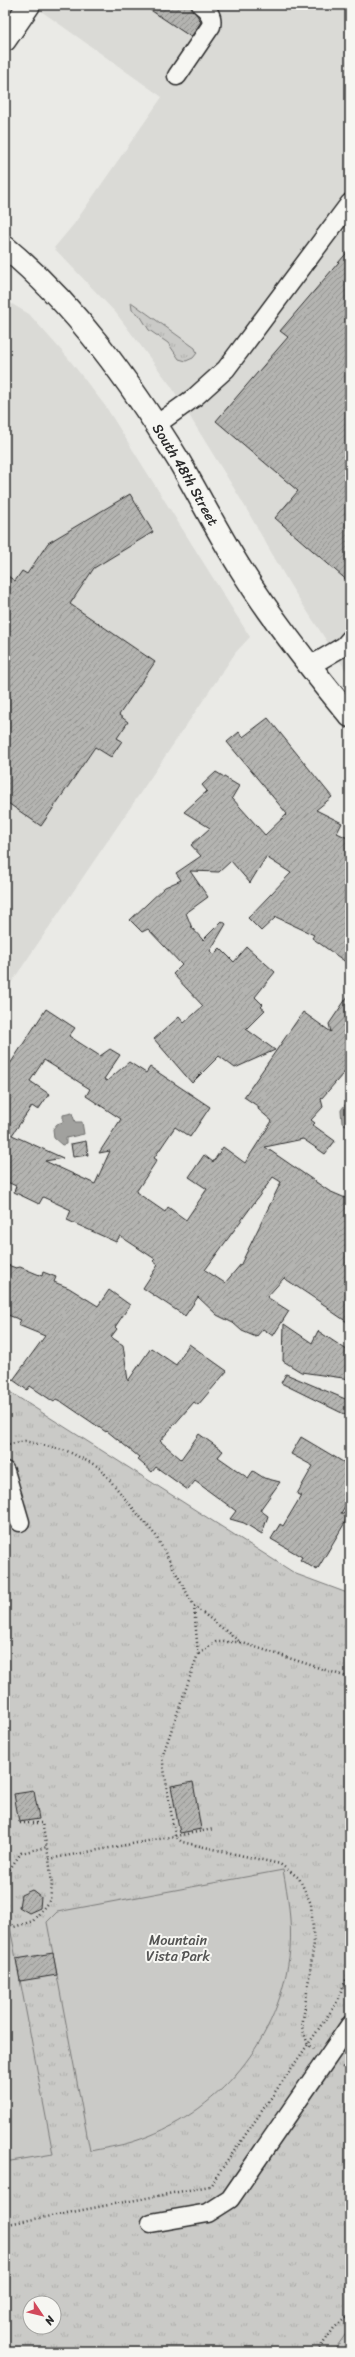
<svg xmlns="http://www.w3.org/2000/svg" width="355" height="2357" font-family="Sriracha,sans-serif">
	<defs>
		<pattern id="grass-tufts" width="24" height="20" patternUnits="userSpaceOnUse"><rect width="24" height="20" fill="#cacac7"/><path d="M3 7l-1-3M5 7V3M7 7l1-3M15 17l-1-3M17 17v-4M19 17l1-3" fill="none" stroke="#aeaeab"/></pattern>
		<pattern id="building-hatch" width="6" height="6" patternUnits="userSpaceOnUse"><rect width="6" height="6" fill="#b4b4b1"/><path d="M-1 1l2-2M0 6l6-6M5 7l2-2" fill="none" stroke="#939390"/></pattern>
	</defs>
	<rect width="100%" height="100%" fill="#eaeae6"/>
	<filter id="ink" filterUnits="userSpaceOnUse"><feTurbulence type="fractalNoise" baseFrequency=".025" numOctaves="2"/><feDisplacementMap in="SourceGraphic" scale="8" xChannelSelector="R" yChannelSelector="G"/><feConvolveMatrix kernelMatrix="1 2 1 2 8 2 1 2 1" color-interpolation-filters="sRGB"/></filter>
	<g filter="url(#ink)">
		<g fill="#dadad6">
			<path d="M46 5H350V669L347 672 290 585 240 498 171 386 116 313 54 248 74 224 162 97 41 11Z"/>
			<path d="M5 300 29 314 68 358 106 407 250 637 236 652 5 992Z"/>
		</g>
		<g fill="url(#grass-tufts)" stroke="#7a7a79" fill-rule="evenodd">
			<path d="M131 302 195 348 197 353 193 358 186 361 179 359 168 343 149 330 141 317 132 310Z"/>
			<path d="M5 1389 296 1574 350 1594V2352H5ZM30 2303H54V2327H30Z"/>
		</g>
		<g fill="#cacac7" stroke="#7a7a79">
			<path d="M283 1870C288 1896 292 1922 290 1949 281 2039 219 2115 132 2142 119 2146 104 2148 90 2151L47 1922 57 1912Z"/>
			<path d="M5 1923 10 1927 53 2154 5 2162Z"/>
			<path d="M350 2328V2352H333Z"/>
		</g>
		<g fill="#a1a19e" stroke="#727270">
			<path d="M348 1101 350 1103V1127L342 1123 341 1110Z"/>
			<path d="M72 1113 75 1122H82L84 1134 66 1138V1144L62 1145 54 1138 53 1129 57 1124 63 1122V1115Z"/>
		</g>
		<g fill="url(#building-hatch)" stroke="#2b2b2b" fill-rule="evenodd">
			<path d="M143 5H191L201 22 191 37Z"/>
			<path d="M350 249V583L275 518 298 491 216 421 288 337 280 331Z"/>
			<path d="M130 494 153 532 94 568 70 604 155 662 119 715 128 722 117 738 122 741 111 757 95 747 41 826 5 801V574L15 581 22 571 27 574 48 543Z"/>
			<path d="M268 718 332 797 316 810 342 823 337 833 350 839V965L312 938 314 935 276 917 261 931 248 918 291 873 266 857 250 883 231 861 219 872 190 871 208 897 186 913 192 928 203 940 222 921 226 924 210 951 214 954 220 948 234 962 247 947 275 972 255 997 263 1005 261 1007 265 1010 246 1029 275 1050 235 1068 219 1056 192 1083 154 1039 179 1017 184 1023 203 1006 173 974 182 965 148 929 142 932 130 920 165 887 181 880 176 873 201 856 191 845 210 828 184 812 207 791 202 785 216 772 239 786 232 798 265 835 287 814 227 742 239 732 243 737Z"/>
			<path d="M350 993V1066L321 1099 323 1107 311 1120 315 1123 313 1125 335 1141 325 1154 303 1139 265 1147 329 1191 350 1200V1324L328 1309 329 1308 284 1278 267 1297 289 1311 273 1336 263 1329 256 1337 242 1331 233 1323 217 1315 198 1297 185 1316 143 1288 158 1265 153 1261 155 1259 120 1236 116 1242 67 1220 71 1210 43 1197 39 1204 14 1192 16 1186 5 1181V1061L10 1064 46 1009 75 1028 69 1036 100 1056 110 1049 120 1055 104 1079 107 1081 129 1062 146 1073 150 1067 210 1107 190 1137 175 1127 154 1158 157 1160 136 1192 165 1212 168 1207 186 1220 207 1189 189 1177 204 1155 213 1162 223 1147 245 1163 272 1121 258 1109 259 1107 244 1097 303 1012 331 1032 329 1024ZM44 1060 90 1089 86 1096 121 1119 99 1153 110 1151 95 1184 45 1161 63 1158 12 1135 32 1106 38 1110 49 1094 30 1081ZM273 1177 281 1182 241 1264 225 1283 205 1270Z"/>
			<path d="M86 1141 88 1155 73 1157 71 1144Z"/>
			<path d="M5 1264 16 1268 20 1267 42 1276 43 1272 56 1277 54 1282 69 1288 98 1306 109 1290 130 1305 115 1327 117 1329 111 1337 123 1345 128 1381 151 1348 176 1365 189 1344 227 1371 198 1405 194 1402 160 1441 181 1459 199 1434 223 1451 218 1457 248 1478 253 1471 264 1478 280 1482 260 1510 268 1516 262 1534 244 1523 230 1519 236 1511 195 1481 188 1490 156 1467 152 1472 137 1459 139 1457 107 1431 106 1432 62 1402 56 1399 54 1402 30 1386 27 1390 13 1380 45 1336 18 1325 21 1320 5 1314Z"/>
			<path d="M284 1324 312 1343 318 1331 350 1352V1379L301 1372 283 1361Z"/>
			<path d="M286 1374 350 1401V1417L281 1383Z"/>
			<path d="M301 1437 350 1466V1498L341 1513 350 1514 317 1570 300 1560 302 1557 271 1539 280 1524 283 1526 301 1496 297 1494 313 1466 291 1454Z"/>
			<path d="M193 1782 201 1829 180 1833 171 1786Z"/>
			<path d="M34 1791 39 1819 19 1822 14 1794Z"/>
			<path d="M32 1890 41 1897 40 1908 29 1913 19 1907 21 1895Z"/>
			<path d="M53 1953 57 1975 20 1981 16 1959Z"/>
		</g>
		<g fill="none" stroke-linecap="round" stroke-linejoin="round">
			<g stroke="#2b2b2b" stroke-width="21">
				<g id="minor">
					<path d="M177 76 211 26C213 17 208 10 201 5"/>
					<path d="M156 425 195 397 226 369 350 203"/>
					<path d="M310 666 344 646 350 639"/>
					<path d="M5 1471 20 1522"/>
					<path d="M151 2223 208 2213 230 2199 350 2025"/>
				</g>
			</g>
			<g stroke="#2b2b2b" stroke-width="25">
				<g id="major">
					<path d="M5 40 29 5"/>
					<path id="s1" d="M5 247C76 306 131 383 179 461 200 497 219 535 242 571 274 622 312 670 350 716"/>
				</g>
			</g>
			<g stroke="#2b2b2b" stroke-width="2.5" stroke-dasharray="1 3" stroke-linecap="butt">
				<path d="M5 1445 25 1441 67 1451 99 1467 156 1536 194 1606 240 1642 350 1678"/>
				<path d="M194 1606 198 1654 162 1757 175 1836 182 1842 280 1864 299 1878 311 1904 314 1943 302 2027 308 2045 314 2049"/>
				<path d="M199 1654 216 1642H240"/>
				<path d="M20 1823H42L49 1859"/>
				<path d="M5 1876 21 1853 47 1847"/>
				<path d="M5 1920 14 1927 33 1921 50 1900 52 1885 49 1859 214 1829"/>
				<path d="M342 2067 350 2071"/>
				<path d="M8 2224 210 2186 336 2004 350 1970"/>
				<path d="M317 2352 334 2328 350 2314"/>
			</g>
			<use href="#minor" stroke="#f6f6f2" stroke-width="18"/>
			<use href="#major" stroke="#f6f6f2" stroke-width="22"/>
		</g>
	</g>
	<g text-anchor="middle" stroke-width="4" stroke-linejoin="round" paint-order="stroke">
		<g font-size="14" fill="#2b2b2b" stroke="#f6f6f2">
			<text dy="5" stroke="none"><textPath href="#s1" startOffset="292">South 48th Street</textPath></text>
		</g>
		<g font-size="14" fill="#535352" stroke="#f6f6f2">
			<text x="178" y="1945">Mountain<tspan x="178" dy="16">Vista Park</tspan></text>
		</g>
	</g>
	<rect width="355" height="2357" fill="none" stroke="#f6f6f2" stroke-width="20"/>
	<rect x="10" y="10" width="335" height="2337" fill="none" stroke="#2b2b2b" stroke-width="1.5" filter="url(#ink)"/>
	<g transform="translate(42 2315) rotate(125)"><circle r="19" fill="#f6f6f2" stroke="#a5a5a2"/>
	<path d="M0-3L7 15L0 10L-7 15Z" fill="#d1495b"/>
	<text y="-6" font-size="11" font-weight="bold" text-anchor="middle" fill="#2b2b2b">N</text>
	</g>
</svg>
